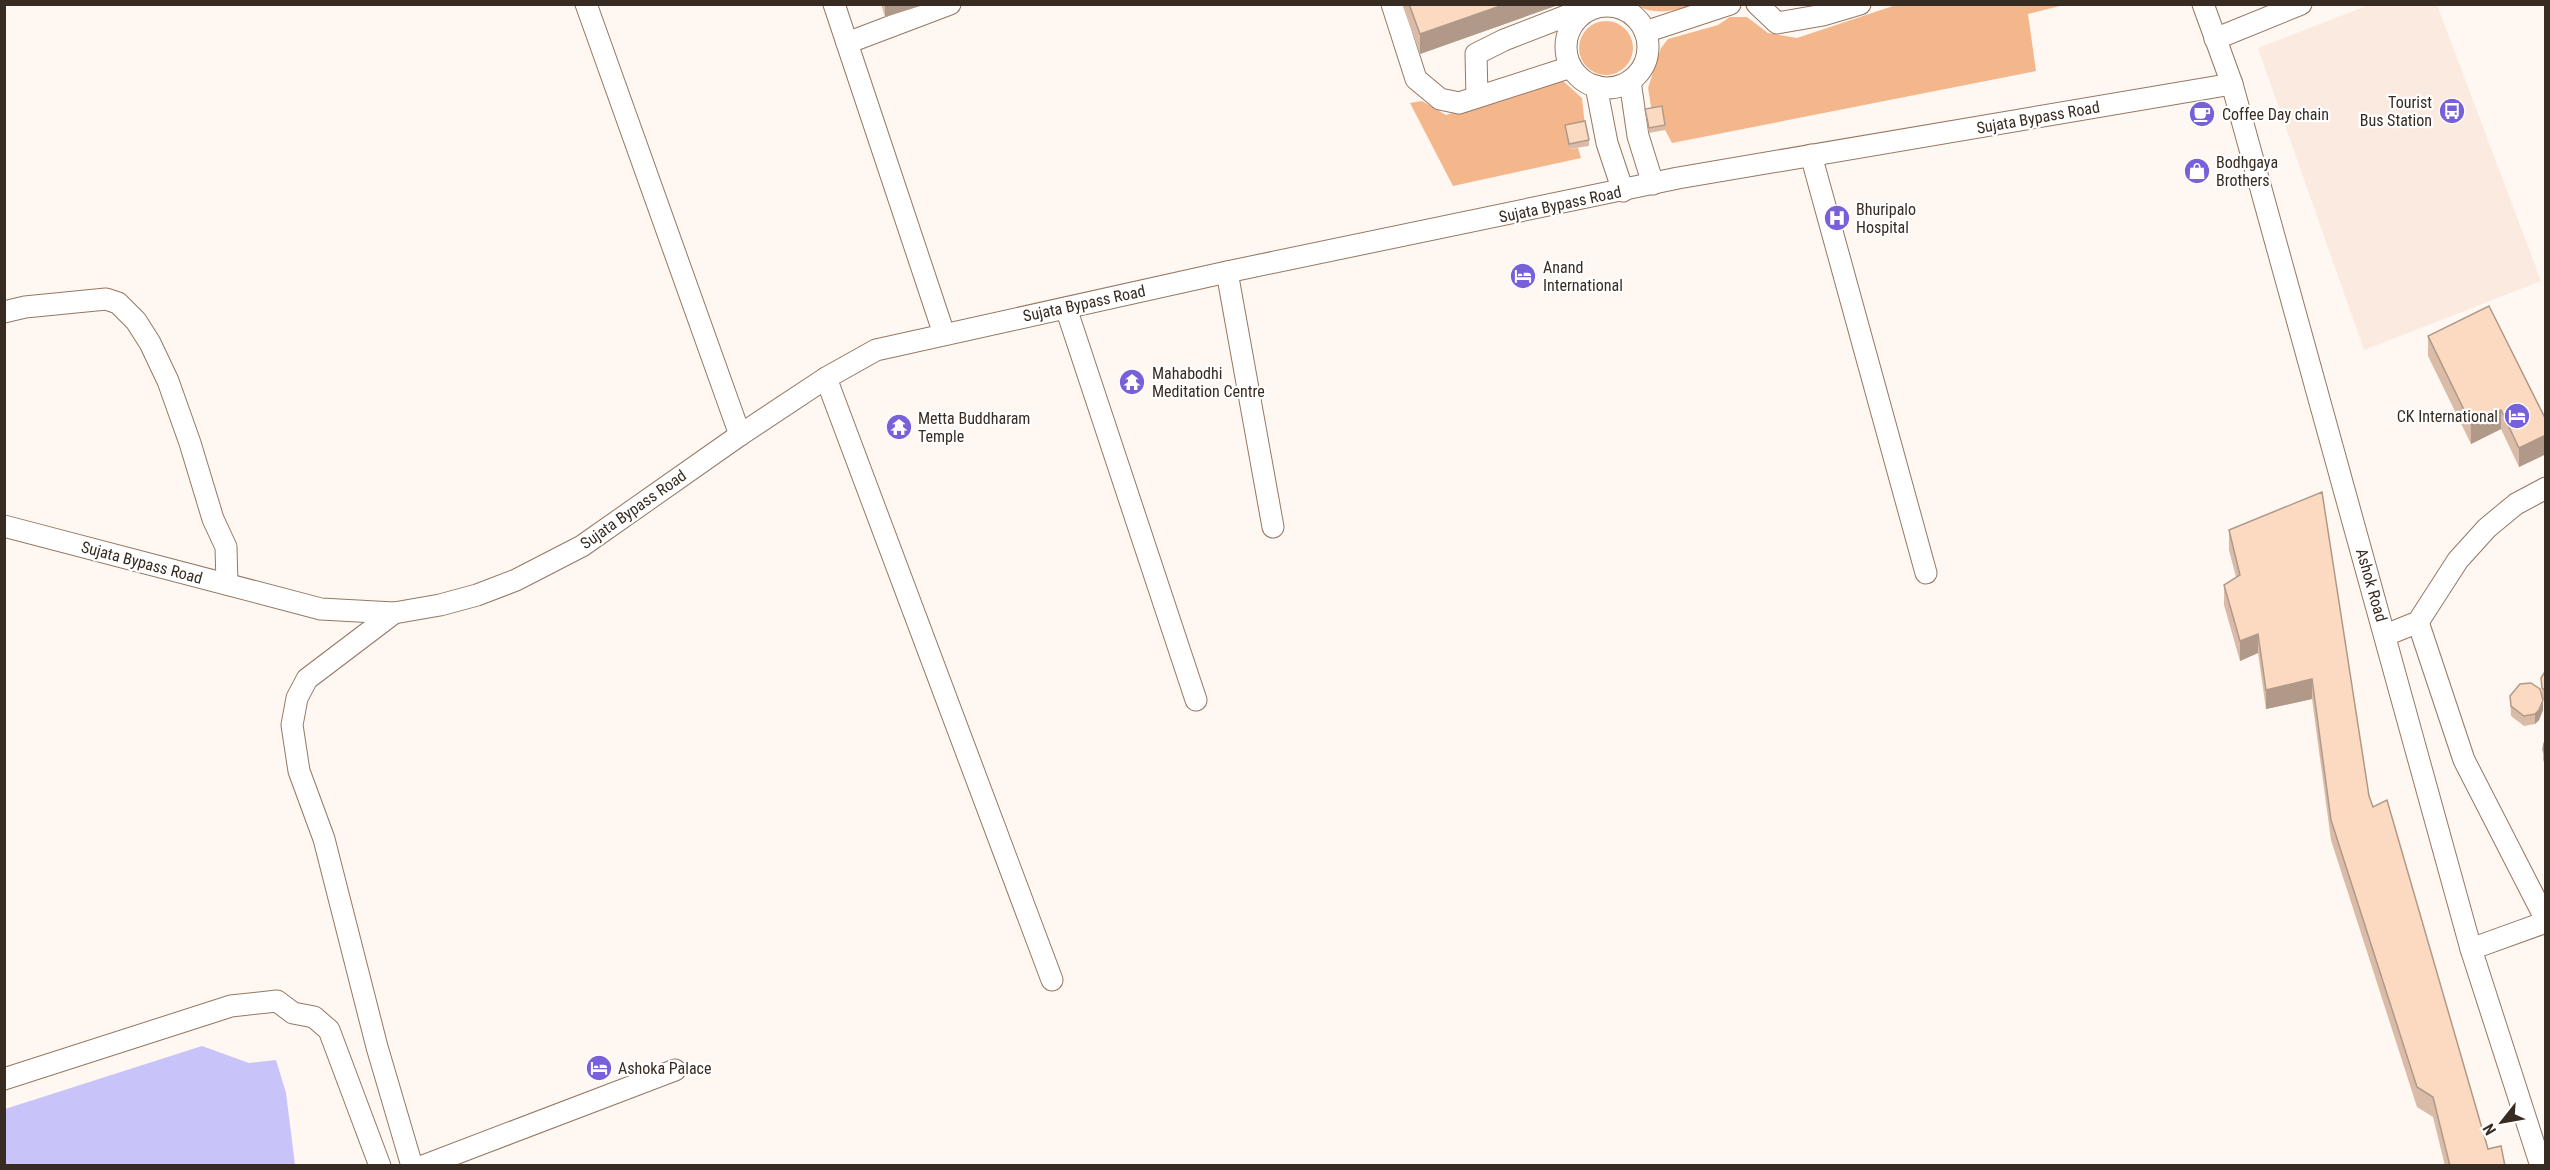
<svg xmlns="http://www.w3.org/2000/svg" width="2550" height="1170" font-family="'Roboto Condensed',sans-serif">
	<rect width="100%" height="100%" fill="#fef7f2"/>
	<path fill="#fbeadf" d="M2369 5H2437L2541 281 2364 350 2258 48Z"/>
	<g fill="#f4b78c">
		<path d="M1637 5H1698C1680 9 1654 17 1637 5Z"/>
		<path d="M1896 5H2064L2028 14 2036 71 1672 143 1665 130 1662 111 1652 113 1648 88 1661 48 1668 39 1718 25 1730 17H1747L1768 33 1797 38Z"/>
		<circle cx="1606" cy="48" r="27"/>
		<path d="M1562 80 1582 98 1585 126 1569 149 1578 148 1581 158 1453 186 1410 103 1422 101 1446 115Z"/>
	</g>
	<path fill="#c8c4fa" d="M202 1046 249 1063 276 1060 286 1093 295 1165H5V1109Z"/>
	<g fill="none" stroke-linecap="round" stroke-linejoin="round">
		<g stroke="#967762" stroke-width="23">
			<g id="minor">
				<path d="M586 4 740 435"/>
				<path d="M834 4 944 334"/>
				<path d="M1392 4 1416 79 1440 99 1459 103 1571 67"/>
				<path d="M1757 4 1777 23 1823 15 1860 4"/>
				<path d="M2203 4 2232 84 2471 949 2541 1166"/>
				<circle cx="1607" cy="47" r="41"/>
				<path d="M1645 32 1730 4"/>
				<path d="M2215 39 2301 4"/>
				<path d="M847 43 950 4"/>
				<path d="M1630 81 1638 136 1653 184"/>
				<path d="M1596 86 1607 143 1623 191"/>
				<path d="M1477 97 1476 54 1504 40 1571 14"/>
				<path d="M1811 155 1926 573"/>
				<path d="M1227 272 1273 527"/>
				<path d="M1066 308 1196 700"/>
				<path d="M4 312 25 307 106 299 118 303 136 321 150 343 168 381 190 443 213 519 226 547 227 584"/>
				<path d="M826 378 1052 980"/>
				<path d="M4 526 321 609 394 613 440 605 477 595 516 580 582 546 740 435 826 378 876 350 1227 272 1678 178 2232 84"/>
				<path d="M394 613 307 679 297 698 292 725 299 771 324 839 377 1047 412 1166"/>
				<path d="M2418 622 2464 760 2546 920"/>
				<path d="M2386 635 2418 622 2458 560 2487 528 2516 504 2546 488"/>
				<path d="M2471 949 2546 922"/>
				<path d="M4 1079 231 1006 277 1001 293 1013 314 1017 329 1030 380 1166"/>
				<path d="M423 1166 675 1070"/>
			</g>
		</g>
		<use href="#minor" stroke="#fff" stroke-width="21"/>
	</g>
	<g fill="#d9bba7">
		<path d="M881 4H920V6L885 17Z"/>
		<path d="M1402 4H1561L1420 54Z"/>
		<path d="M1645 109 1665 125V130L1649 133Z"/>
		<path d="M1565 125 1589 140V146L1569 149 1565 130Z"/>
		<path d="M2428 336 2546 420V454L2519 467 2501 429 2471 444 2428 356Z"/>
		<path d="M2322 492 2369 796 2488 1149 2505 1166H2445L2433 1117 2417 1107 2331 840 2312 699 2266 709 2258 653 2240 661 2224 605V585L2236 577 2229 550V530Z"/>
		<path d="M2546 670V701L2543 699V710L2539 720 2535 724 2524 726 2511 716 2510 696 2542 695 2541 678Z"/>
		<path d="M2546 741V767L2543 760V750Z"/>
	</g>
	<g fill="#b09988">
		<path d="M885 4H920V6L885 17Z"/>
		<path d="M1506 4H1561L1420 54V34Z"/>
		<path d="M2501 410V429L2471 444V424Z"/>
		<path d="M2546 435V454L2519 467V448Z"/>
		<path d="M2258 634V653L2240 661V641Z"/>
		<path d="M2312 679V699L2266 709V690Z"/>
		<path d="M2543 700V710L2539 720 2535 724V714Z"/>
	</g>
	<g fill="#fcdac2" stroke="#b09988" stroke-width="1.5">
		<path d="M1409 4H1506L1420 34Z"/>
		<path d="M1662 106 1665 125 1649 128 1645 109Z"/>
		<path d="M1585 121 1589 140 1569 144 1565 125Z"/>
		<path d="M2489 306 2546 420V435L2519 448 2501 410 2471 424 2428 336Z"/>
		<path d="M2322 492 2369 796 2373 807 2387 800 2488 1149 2501 1146 2505 1166H2450L2433 1097 2417 1087 2331 820 2312 679 2266 690 2258 634 2240 641 2224 585 2240 575 2229 530Z"/>
		<path d="M2546 670V691L2542 688 2541 678Z"/>
		<path d="M2531 683 2540 689 2543 700 2539 710 2535 714 2524 716 2511 706 2510 696 2520 684Z"/>
		<path d="M2546 741V757L2543 750 2544 743Z"/>
	</g>
	<defs>
		<g id="bus-disc" transform="scale(1.35)"><circle r="9.5" fill="#7860da" stroke="#fff"/><path d="M-5-6H5V4H4V6H2V4H-2V6H-4V4H-5ZM-3.5-4V0h7V-4ZM-3.5 1.2v1.5H-2V1.2ZM2 1.2v1.5H3.5V1.2Z" fill="#fff"/></g>
		<g id="cafe-disc" transform="scale(1.35)"><circle r="9.5" fill="#7860da" stroke="#fff"/><path d="M-5.5-4.5H6V0H3Q3 3.5 0 3.5H-2.5Q-5.5 3.5-5.5 0ZM3-3.2v2h1.7v-2ZM-6 4.5H4V6H-6Z" fill="#fff"/></g>
		<g id="shop-disc" transform="scale(1.35)"><circle r="9.5" fill="#7860da" stroke="#fff"/><path d="M-5-2.5h2.3a2.7 3.5 0 0 1 5.4 0H5L5.5 6h-11ZM-1.5-2.5h3a1.5 2.3 0 0 0-3 0Z" fill="#fff"/></g>
		<g id="hospital-disc" transform="scale(1.35)"><circle r="9.5" fill="#7860da" stroke="#fff"/><path d="M-5-5h3v3.5h4V-5h3V5h-3V1.5h-4V5h-3Z" fill="#fff"/></g>
		<g id="hotel-disc" transform="scale(1.35)"><circle r="9.5" fill="#7860da" stroke="#fff"/><path d="M-6-4.5h1.5V1H6V5H4.5V3h-9V5H-6ZM-4 0a1.8 1.8 0 1 1 3.6 0ZM.5 0V-2.5h3Q6-2.5 6 0Z" fill="#fff"/></g>
		<g id="temple-disc" transform="scale(1.35)"><circle r="9.5" fill="#7860da" stroke="#fff"/><path d="M0-6L5-2H3V0L6.5 2.5H4V6H1.5V3h-3V6H-4V2.5H-6.5L-3 0V-2H-5Z" fill="#fff"/></g>
	</defs>
	<g fill-rule="evenodd">
		<use href="#bus-disc" x="2452" y="111"/>
		<use href="#cafe-disc" x="2202" y="114"/>
		<use href="#shop-disc" x="2197" y="171"/>
		<use href="#hospital-disc" x="1837" y="218"/>
		<use href="#hotel-disc" x="1523" y="276"/>
		<use href="#temple-disc" x="1132" y="382"/>
		<use href="#hotel-disc" x="2517" y="416"/>
		<use href="#temple-disc" x="899" y="427"/>
		<use href="#hotel-disc" x="599" y="1068"/>
	</g>
	<g text-anchor="middle" stroke-width="4.5" stroke-linejoin="round" paint-order="stroke">
		<g font-size="16" fill="#382b22" stroke="#fff" text-anchor="start">
			<text x="2432" y="108" text-anchor="end">Tourist<tspan x="2432" dy="18">Bus Station</tspan></text>
			<text x="2222" y="120">Coffee Day chain</text>
			<text x="2216" y="168">Bodhgaya<tspan x="2216" dy="18">Brothers</tspan></text>
			<text x="1856" y="215">Bhuripalo<tspan x="1856" dy="18">Hospital</tspan></text>
			<text x="1543" y="273">Anand<tspan x="1543" dy="18">International</tspan></text>
			<text x="1152" y="379">Mahabodhi<tspan x="1152" dy="18">Meditation Centre</tspan></text>
			<text x="2498" y="422" text-anchor="end">CK International</text>
			<text x="918" y="424">Metta Buddharam<tspan x="918" dy="18">Temple</tspan></text>
			<text x="618" y="1074">Ashoka Palace</text>
		</g>
		<g font-size="16" fill="#382b22" stroke="#fff">
			<text transform="translate(2038 117) rotate(-10)" y="6">Sujata Bypass Road</text>
			<text transform="translate(1560 204) rotate(-12)" y="6">Sujata Bypass Road</text>
			<text transform="translate(1084 303) rotate(-12)" y="6">Sujata Bypass Road</text>
			<text transform="translate(633 509) rotate(-35)" y="6">Sujata Bypass Road</text>
			<text transform="translate(142 562) rotate(15)" y="6">Sujata Bypass Road</text>
			<text transform="translate(2372 585) rotate(74)" y="6">Ashok Road</text>
		</g>
	</g>
	<rect width="2550" height="1170" fill="none" stroke="#382b22" stroke-width="12"/>
	<g transform="translate(2502 1122) rotate(239)" stroke="#ffffff" stroke-width="4.5" paint-order="stroke">
	<path d="M0-4.5L10 22L0 15L-10 22Z" fill="#382b22"/>
	<text y="-9" font-size="16" font-weight="bold" text-anchor="middle" fill="#382b22">N</text>
	</g>
</svg>
